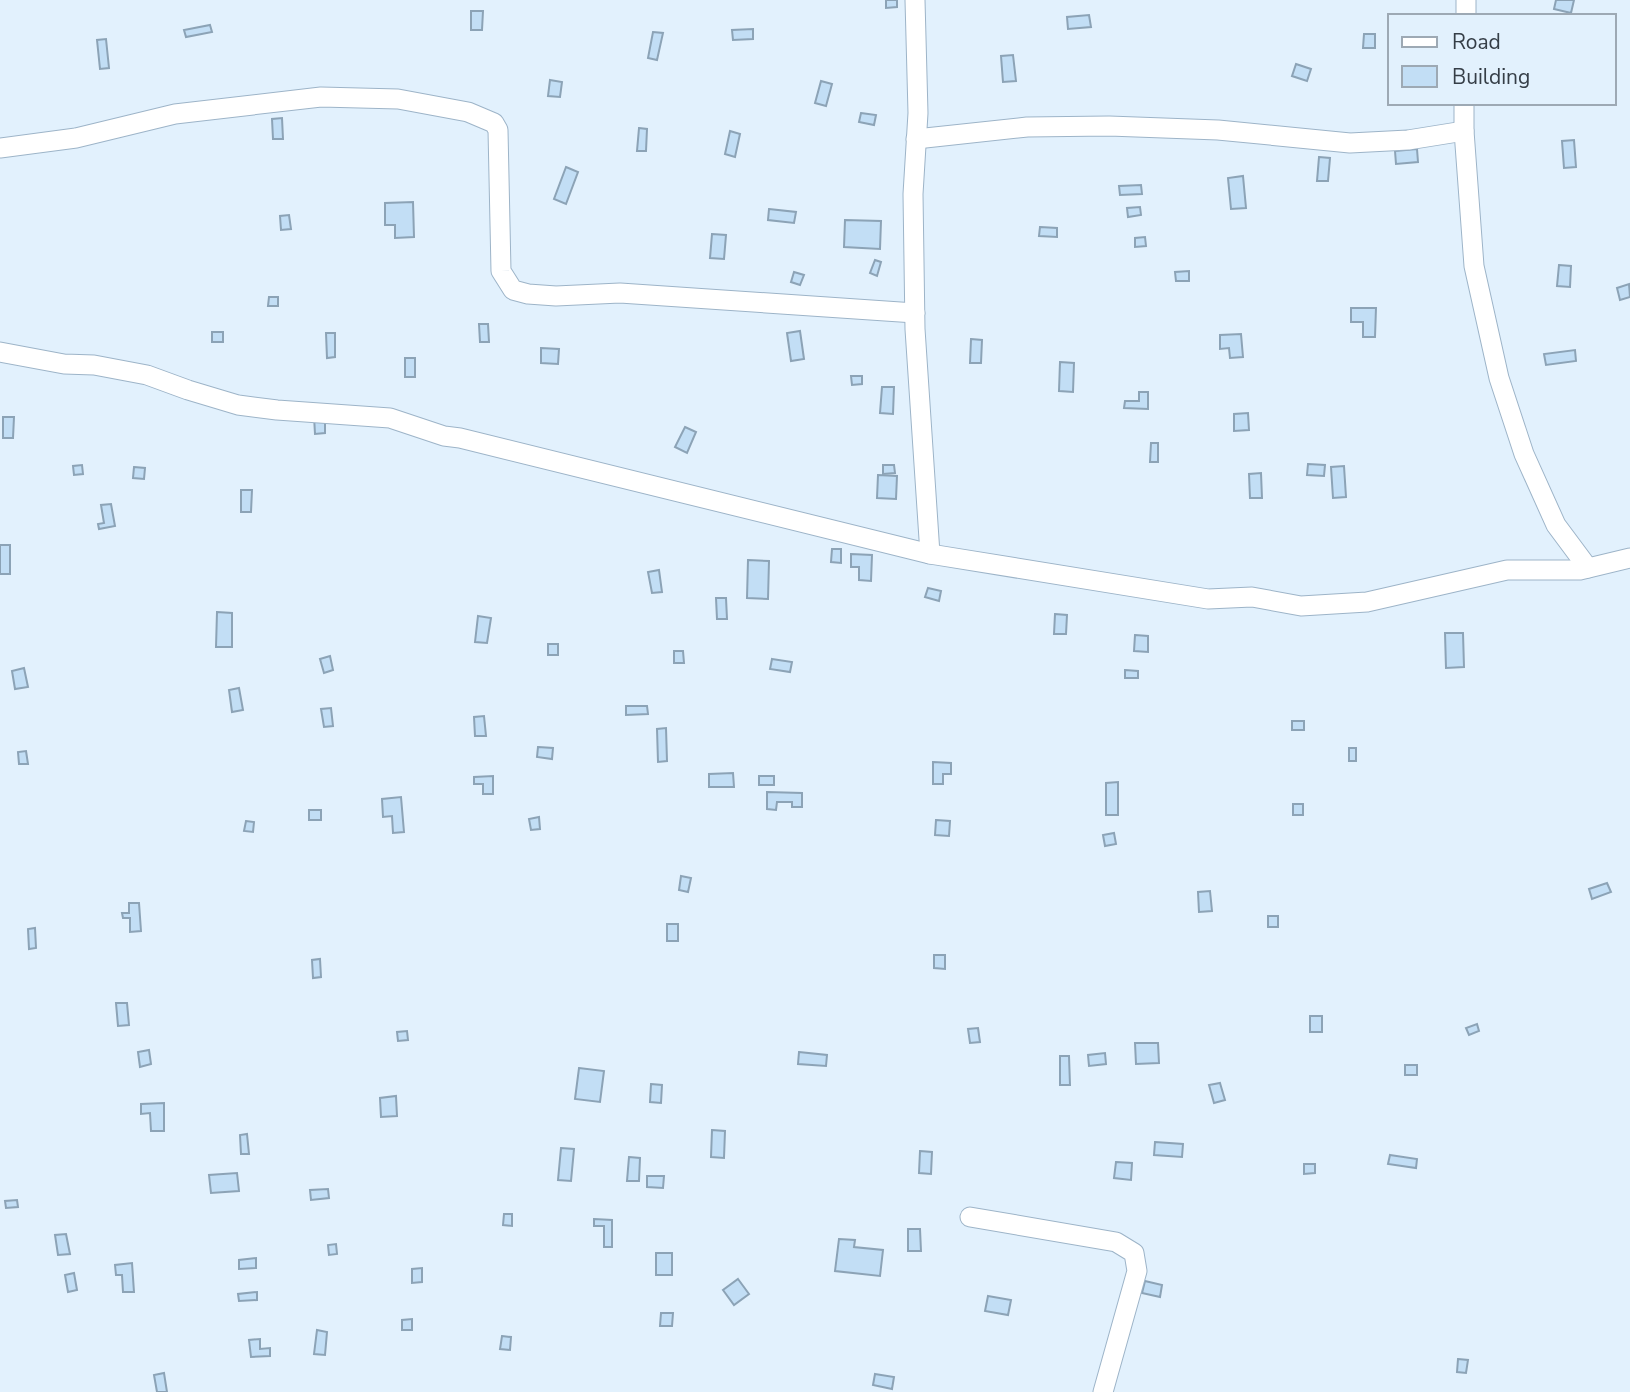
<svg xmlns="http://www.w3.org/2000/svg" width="1630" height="1392" font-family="'Nunito Sans',sans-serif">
	<rect width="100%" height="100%" fill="#e2f1fd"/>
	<g fill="#c2def5" stroke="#8ca3b6" stroke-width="2">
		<path d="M886 0H897V7L886 8Z"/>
		<path d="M1556 0H1574L1571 13 1554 9Z"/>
		<path d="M471 11H483L482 30H471Z"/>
		<path d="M1089 15 1091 27 1068 29 1067 17Z"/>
		<path d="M210 25 212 32 186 37 184 30Z"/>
		<path d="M753 29V39L733 40 732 30Z"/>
		<path d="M653 32 663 33 657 60 648 58Z"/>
		<path d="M1364 34H1375V48H1363Z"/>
		<path d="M106 39 109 68 100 69 97 40Z"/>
		<path d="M1013 55 1016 81 1003 82 1001 56Z"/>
		<path d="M1296 64 1311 69 1307 81 1292 76Z"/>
		<path d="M550 80 562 82 560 97 548 96Z"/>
		<path d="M821 81 832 84 826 106 815 103Z"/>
		<path d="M861 113 876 115 874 125 859 122Z"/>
		<path d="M282 118 283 139H273L272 119Z"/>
		<path d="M639 128 647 129 646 151H637Z"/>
		<path d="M730 131 740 134 735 157 725 154Z"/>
		<path d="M1574 140 1576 167 1564 168 1562 141Z"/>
		<path d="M1417 149 1418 162 1396 164 1395 151Z"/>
		<path d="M1319 157 1330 158 1328 181H1317Z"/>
		<path d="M566 167 578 172 566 204 554 199Z"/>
		<path d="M1243 176 1246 208 1231 209 1228 178Z"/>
		<path d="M1141 185 1142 194 1120 195 1119 186Z"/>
		<path d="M413 202 414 237 395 238V225H385V203Z"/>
		<path d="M1140 207 1141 215 1128 217 1127 208Z"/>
		<path d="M769 209 796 212 794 223 768 220Z"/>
		<path d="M289 215 291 229 281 230 280 216Z"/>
		<path d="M845 220 881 221 880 249 844 247Z"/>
		<path d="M1040 227 1057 228V237L1039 236Z"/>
		<path d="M712 234 726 235 724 259 710 258Z"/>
		<path d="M1145 237 1146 246 1135 247V238Z"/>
		<path d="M875 260 881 262 877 276 870 273Z"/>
		<path d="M1559 265 1571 266 1570 287 1557 286Z"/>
		<path d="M1189 271V281H1176L1175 272Z"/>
		<path d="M794 272 804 275 800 285 791 282Z"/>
		<path d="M1629 284 1630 297 1620 300 1617 288Z"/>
		<path d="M269 297H278V306H268Z"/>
		<path d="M1351 308H1376L1375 337H1363V322H1351Z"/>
		<path d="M479 324H488L489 342H480Z"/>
		<path d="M800 331 804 359 791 361 787 333Z"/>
		<rect x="212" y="332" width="11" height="10"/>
		<path d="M326 333H335V357L327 358Z"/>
		<path d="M1241 334 1243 357 1230 358 1229 348 1220 349V335Z"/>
		<path d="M971 339 982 340 981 363H970Z"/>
		<path d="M541 348 559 349 558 364 541 363Z"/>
		<path d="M1575 350 1576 361 1546 365 1544 354Z"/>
		<rect x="405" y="358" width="10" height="19"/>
		<path d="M1060 362 1074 363 1073 392 1059 391Z"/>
		<path d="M851 376H862V384L852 385Z"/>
		<path d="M882 387H894L893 414 880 413Z"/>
		<path d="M1139 392H1148V409L1124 408 1125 401H1139Z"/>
		<path d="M1248 413 1249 430 1234 431V414Z"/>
		<path d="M314 416H325V433L315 434Z"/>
		<path d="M3 417H14L13 438H3Z"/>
		<path d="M685 427 696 432 687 453 675 447Z"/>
		<path d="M1151 443H1158V462H1150Z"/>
		<path d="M1308 464 1325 465 1324 476 1307 475Z"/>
		<path d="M82 465 83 474 74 475 73 466Z"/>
		<path d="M883 465H894L895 473 883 474Z"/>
		<path d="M1344 466 1346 497 1333 498 1331 467Z"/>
		<path d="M134 467 145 468 144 479 133 478Z"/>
		<path d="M1261 473 1262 498H1250L1249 474Z"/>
		<path d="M878 475 897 476 896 499 877 498Z"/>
		<path d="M241 490H252L251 512H241Z"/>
		<path d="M111 504 115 526 99 529 98 524 104 523 101 505Z"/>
		<rect x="0" y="545" width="10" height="29"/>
		<path d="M832 549H841V563L831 562Z"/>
		<path d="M851 554 872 555 871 581 859 580V567H851Z"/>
		<path d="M748 560 769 561 768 599 747 598Z"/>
		<path d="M659 570 662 592 652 593 648 572Z"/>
		<path d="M928 588 941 591 939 601 925 597Z"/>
		<path d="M716 598H726L727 619H717Z"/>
		<path d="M217 612 232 613V647H216Z"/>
		<path d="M1055 614 1067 615 1066 634H1054Z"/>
		<path d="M478 616 491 618 487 643 475 642Z"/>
		<path d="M1445 633H1463L1464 667 1446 668Z"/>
		<path d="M1135 635 1148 636V652L1134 651Z"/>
		<rect x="548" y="644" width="10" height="11"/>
		<path d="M674 651H683L684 663H674Z"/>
		<path d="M330 656 333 670 324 673 320 659Z"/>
		<path d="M772 659 792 662 790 672 770 669Z"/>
		<path d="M24 668 28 687 15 689 12 671Z"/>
		<path d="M1125 670 1138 671V678H1125Z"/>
		<path d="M239 688 243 710 232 712 229 690Z"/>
		<path d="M626 706H647L648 714 626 715Z"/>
		<path d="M331 708 333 726 324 727 321 709Z"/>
		<path d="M484 716 486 736H475L474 717Z"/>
		<rect x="1292" y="721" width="12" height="9"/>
		<path d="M666 728 667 761 658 762 657 729Z"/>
		<path d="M538 747 553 748 552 759 537 757Z"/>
		<rect x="1349" y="748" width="7" height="13"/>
		<path d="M26 751 28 764H19L18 752Z"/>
		<path d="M933 762 951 763V774H943V784H933Z"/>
		<path d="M733 773 734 787H709V774Z"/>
		<path d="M493 776V794H483V784H474V777Z"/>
		<rect x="759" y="776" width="15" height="9"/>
		<path d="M1118 782V815H1106V783Z"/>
		<path d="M767 792 802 793V807H792V802H777L776 810 767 809Z"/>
		<path d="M401 797 404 832 393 833 392 816 383 817 382 799Z"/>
		<rect x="1293" y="804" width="10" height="11"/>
		<rect x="309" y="810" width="12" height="10"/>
		<path d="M539 817 540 829 531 830 529 819Z"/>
		<path d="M936 820 950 821 949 836 935 835Z"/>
		<path d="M246 821 254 822 253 832 244 831Z"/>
		<path d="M1114 833 1116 844 1105 846 1103 835Z"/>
		<path d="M681 876 691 878 688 892 679 890Z"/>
		<path d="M1607 883 1611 892 1592 899 1589 889Z"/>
		<path d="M1210 891 1212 911 1199 912 1198 892Z"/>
		<path d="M129 903H139L141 931 130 932V918H123L122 913H129Z"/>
		<rect x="1268" y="916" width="10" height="11"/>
		<rect x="667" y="924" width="11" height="17"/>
		<path d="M35 928 36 948 29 949 28 929Z"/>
		<path d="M934 955H945V969L934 968Z"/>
		<path d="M320 959 321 977 313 978 312 960Z"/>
		<path d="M116 1003H127L129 1025 118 1026Z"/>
		<rect x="1310" y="1016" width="12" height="16"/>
		<path d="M1477 1024 1479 1031 1469 1035 1466 1028Z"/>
		<path d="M978 1028 980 1042 970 1043 968 1029Z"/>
		<path d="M407 1031 408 1040 398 1041 397 1032Z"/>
		<path d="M1135 1043H1158L1159 1063 1136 1064Z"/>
		<path d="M149 1050 151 1064 140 1067 138 1052Z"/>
		<path d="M799 1052 827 1055 826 1066 798 1064Z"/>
		<path d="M1105 1053 1106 1064 1089 1066 1088 1055Z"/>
		<path d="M1060 1056H1069L1070 1085H1060Z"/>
		<rect x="1405" y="1065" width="12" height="10"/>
		<path d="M579 1068 604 1071 600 1102 575 1099Z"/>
		<path d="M1220 1083 1225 1100 1214 1103 1209 1085Z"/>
		<path d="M651 1084 662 1085 661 1103 650 1102Z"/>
		<path d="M396 1096 397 1116 381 1117 380 1098Z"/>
		<path d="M164 1103V1131H151L150 1113 141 1114V1104Z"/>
		<path d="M712 1130 725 1131 724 1158 711 1157Z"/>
		<path d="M247 1134 249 1154H241L240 1135Z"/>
		<path d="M1155 1142 1183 1144 1182 1157 1154 1155Z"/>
		<path d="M561 1148 574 1149 571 1181 558 1180Z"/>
		<path d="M920 1151 932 1152 931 1174 919 1173Z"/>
		<path d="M1390 1155 1417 1159 1416 1168 1388 1164Z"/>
		<path d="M629 1157 640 1158 639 1181H627Z"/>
		<path d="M1116 1162 1132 1163 1131 1180 1114 1178Z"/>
		<path d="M1304 1164H1315V1173L1304 1174Z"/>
		<path d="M237 1173 239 1191 211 1193 209 1175Z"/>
		<path d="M647 1176H664L663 1188 647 1187Z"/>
		<path d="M328 1189 329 1198 311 1200 310 1190Z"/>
		<path d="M17 1200 18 1207 6 1208 5 1201Z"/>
		<path d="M504 1214H512V1226L503 1225Z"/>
		<path d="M594 1219 612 1220V1247H604V1226H594Z"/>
		<path d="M908 1229H920L921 1251H908Z"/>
		<path d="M66 1234 70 1254 58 1255 55 1235Z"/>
		<path d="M839 1239 855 1240 854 1247 883 1250 880 1276 835 1271Z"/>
		<path d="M336 1244 337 1254 329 1255 328 1245Z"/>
		<rect x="656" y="1253" width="16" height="22"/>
		<path d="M256 1258V1268L239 1269V1260Z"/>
		<path d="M132 1263 134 1292H123L122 1275H116L115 1265Z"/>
		<path d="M422 1268V1282L412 1283V1269Z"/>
		<path d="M74 1273 77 1290 68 1292 65 1275Z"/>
		<path d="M738 1279 749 1294 734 1305 723 1290Z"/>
		<path d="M1145 1281 1162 1285 1160 1297 1142 1293Z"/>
		<path d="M257 1292V1300L239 1301 238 1294Z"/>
		<path d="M988 1296 1011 1300 1008 1315 985 1311Z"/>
		<path d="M661 1313H673L672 1326H660Z"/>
		<path d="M412 1319V1330H402V1320Z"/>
		<path d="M317 1330 327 1332 325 1355 314 1354Z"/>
		<path d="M502 1336 511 1337 510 1350 500 1349Z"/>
		<path d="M260 1339V1349L270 1348V1356L251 1357 249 1340Z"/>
		<path d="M1458 1359 1468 1360 1466 1373 1457 1372Z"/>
		<path d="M164 1373 167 1392H157L154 1375Z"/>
		<path d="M875 1374 894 1377 892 1389 873 1385Z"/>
	</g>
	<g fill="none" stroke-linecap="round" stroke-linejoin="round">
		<g stroke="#9db4c8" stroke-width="21">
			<g id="minor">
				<path d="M915 0 918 113 913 194 915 329 930 554"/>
				<path d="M1466 16V0"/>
				<path d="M1464 103V131L1474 266 1499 378 1524 454 1556 525 1588 568"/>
				<path d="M916 139 1027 127 1109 126 1218 130 1350 143 1408 140 1464 131"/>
				<path d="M0 148 76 138 175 114 321 97 398 99 468 112 494 123 498 130 501 271 513 290 528 294 556 296 620 293 915 313"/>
				<path d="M0 352 64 364 94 365 147 375 188 390 238 405 277 410 390 418 444 436 460 438 930 554 1208 599 1252 597 1301 606 1367 602 1507 570H1580L1630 558"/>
				<path d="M970 1217 1116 1242 1134 1253 1137 1271 1103 1392"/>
			</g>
		</g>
		<use href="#minor" stroke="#fff" stroke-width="19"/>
	</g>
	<rect x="1388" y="14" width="228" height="91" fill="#e2f1fd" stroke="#9da9b4" stroke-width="2"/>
	<rect x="1402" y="37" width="35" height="10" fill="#ffffff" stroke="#9da9b4" stroke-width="2"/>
	<text x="1452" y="49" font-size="21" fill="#353e47">Road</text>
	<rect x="1402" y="66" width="35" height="21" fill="#c2def5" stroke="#9da9b4" stroke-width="2"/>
	<text x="1452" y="84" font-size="21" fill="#353e47">Building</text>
</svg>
